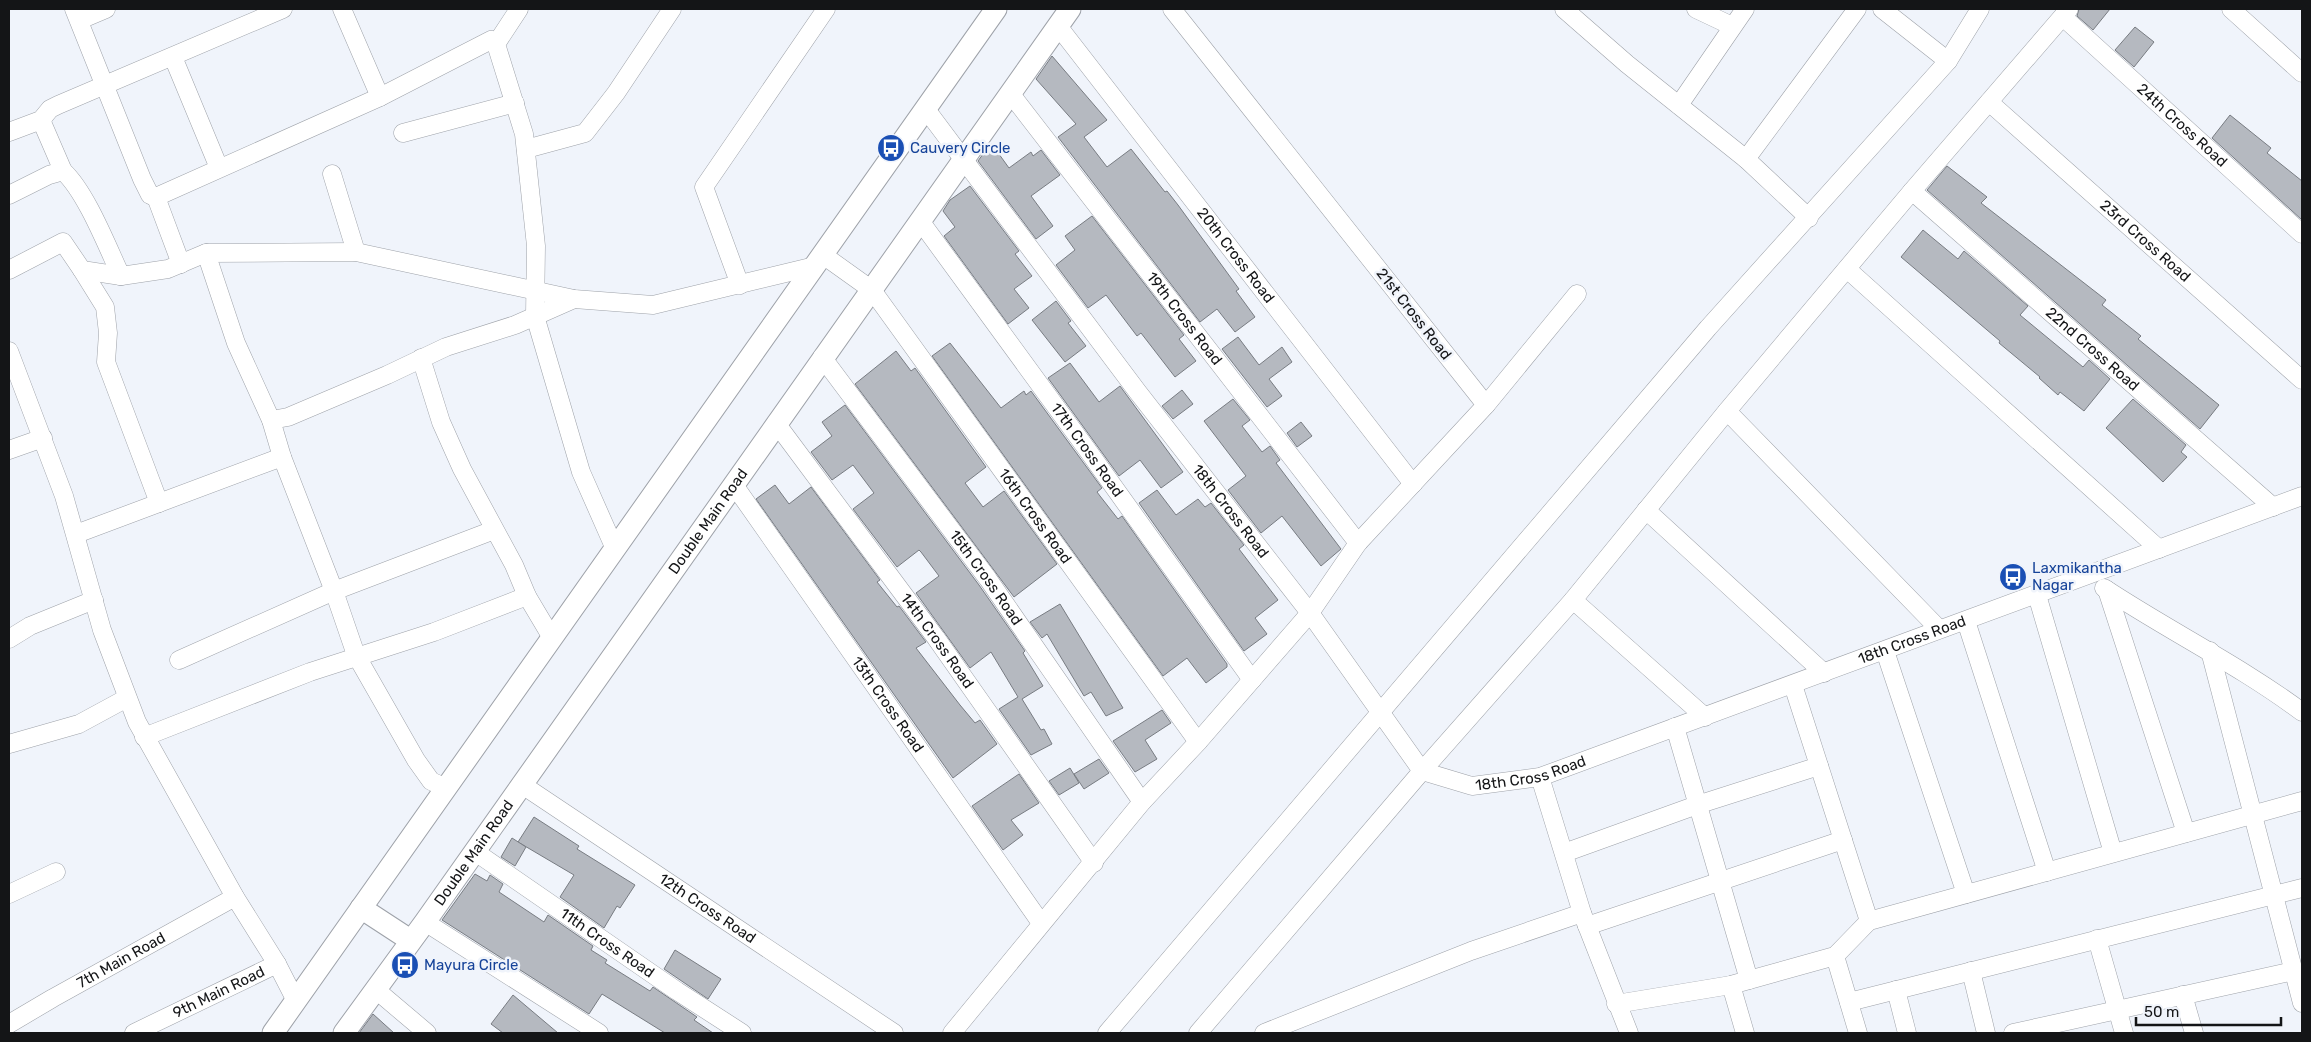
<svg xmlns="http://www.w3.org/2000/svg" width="2311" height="1042" font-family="Rubik,sans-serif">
	<rect width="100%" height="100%" fill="#f0f4fb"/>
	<g fill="#b5b9c0" stroke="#787c82">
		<path d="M2079 9H2110L2093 30 2077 16Z"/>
		<path d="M2135 27 2154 42 2134 67 2115 50Z"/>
		<path d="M1052 56 1107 120 1084 137 1107 167 1131 149 1165 192 1167 191 1178 205 1239 289 1236 291 1255 317 1235 332 1217 309 1200 322 1058 137 1076 124 1036 79Z"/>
		<path d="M2230 115 2271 148 2267 153 2302 181V220L2212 138Z"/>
		<path d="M991 143 1009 168 1031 152 1033 156 1041 150 1060 175 1031 196 1053 226 1036 239 978 161Z"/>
		<path d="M1947 166 1987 197 1981 203 2106 300 2102 305 2141 336 2138 339 2219 405 2200 429 1927 190Z"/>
		<path d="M970 186 1019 251 1015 254 1032 276 1014 289 1029 308 1008 324 944 236 955 227 943 211 950 200Z"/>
		<path d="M1092 216 1184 335 1179 339 1196 361 1175 377 1141 333 1137 336 1106 295 1088 308 1056 265 1075 250 1065 236Z"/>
		<path d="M1923 230 1958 259 1964 251 2028 306 2020 315 2083 367 2089 360 2110 379 2084 411 2060 392 2058 395 2039 378 2040 377 1999 343 2000 341 1901 257Z"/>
		<path d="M1056 301 1071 321 1068 323 1086 346 1065 362 1032 320Z"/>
		<path d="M1238 337 1259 365 1282 347 1292 362 1269 379 1282 396 1267 407 1222 349Z"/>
		<path d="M950 343 1001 408 1024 391 1026 395 1031 391 1102 488 1097 492 1100 496 1118 519 1122 516 1227 664V667L1206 683 1187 658 1163 676 932 356Z"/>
		<path d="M896 351 911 371 915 368 986 467 965 483 983 507 1004 491 1057 564 1014 597 855 384Z"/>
		<path d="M1070 363 1099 402 1120 386 1183 472 1161 488 1140 460 1119 476 1048 378Z"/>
		<path d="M1182 390 1193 404 1173 419 1162 406Z"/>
		<path d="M1233 399 1250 420 1242 426 1262 452 1270 446 1280 460 1276 463 1341 549 1321 566 1282 516 1261 533 1228 490 1246 476 1204 421Z"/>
		<path d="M2133 399 2186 445 2181 452 2187 457 2163 482 2106 428Z"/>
		<path d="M845 405 979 585 1025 651 1023 653 1043 686 1022 699 1041 730 1044 729 1052 744 1031 755 999 709 1018 697 991 652 970 668 916 593 939 576 921 552 919 550 897 567 853 509 874 493 853 465 832 480 811 452 832 436 822 422Z"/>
		<path d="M1301 422 1312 436 1297 447 1287 433Z"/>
		<path d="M775 485 789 504 811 487 880 580 877 582 897 607 899 606 926 642 916 648 960 705 975 723 980 720 997 744 953 778 756 499Z"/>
		<path d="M1157 490 1176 515 1198 499 1205 507 1211 503 1244 545 1239 549 1278 600 1255 618 1267 634 1244 651 1139 503Z"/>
		<path d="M1060 604 1123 708 1106 716 1091 692 1084 696 1047 634 1042 638 1030 622Z"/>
		<path d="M1162 710 1171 723 1145 740 1157 759 1135 772 1113 741Z"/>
		<path d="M1099 759 1109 773 1084 789 1074 774Z"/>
		<path d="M1070 768 1079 783 1059 795 1049 781Z"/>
		<path d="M1019 774 1039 803 1011 820 1023 835 1003 850 972 806Z"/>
		<path d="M534 817 579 846 577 849 635 885 620 908 617 906 604 928 560 897 574 875 518 842Z"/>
		<path d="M512 838 526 847 515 866 501 857Z"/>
		<path d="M475 874 487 881 490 875 503 884 499 892 544 922 548 915 593 946 591 950 607 960 605 963 650 991 653 987 697 1017 694 1020 713 1033H665L602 994 589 1014 442 920Z"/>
		<path d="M675 950 721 979 708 999 664 969Z"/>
		<path d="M513 995 558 1033H503L491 1024Z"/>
		<path d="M373 1014 394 1033H359Z"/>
	</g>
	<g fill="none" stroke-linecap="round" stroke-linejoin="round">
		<g stroke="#9ea2a9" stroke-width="19">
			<g id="minor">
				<path d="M74 9 142 179 150 195 156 197 380 97"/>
				<path d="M342 9 380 97 491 40 496 44"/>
				<path d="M519 9 496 44 524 134 536 246 535 316 581 472 615 549"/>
				<path d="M1564 9 1627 64 1746 159 1809 218"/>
				<path d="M1696 9 1732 26"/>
				<path d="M1882 9 1948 61"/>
				<path d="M2231 9 2302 73"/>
				<path id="s1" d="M2063 17 2302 234"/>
				<path d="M80 20 106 9"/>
				<path id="s2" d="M1058 26 1413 484"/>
				<path d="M173 57 219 168"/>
				<path id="s3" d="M1010 93 1358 543"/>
				<path id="s4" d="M1989 102 2302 380"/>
				<path d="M1679 105 1745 9"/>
				<path id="s5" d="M925 108 1137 391 1310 613 1422 771 1472 786 1540 777 2302 496"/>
				<path d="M41 120 63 171"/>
				<path d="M9 132 41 120 50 109 58 105 283 9"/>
				<path d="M403 133 515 103"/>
				<path d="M526 149 585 133 616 93 672 9"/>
				<path d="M1746 159 1857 9"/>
				<path d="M332 174 356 252"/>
				<path id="s6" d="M1912 191 2273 507"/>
				<path d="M9 195 49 175 63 171C86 192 107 246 121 276L168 269 206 253 356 252 574 299 653 305 815 266"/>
				<path d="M156 197 181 264"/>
				<path id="s7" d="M921 222 1086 448 1252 680"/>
				<path d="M206 253 236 343 271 420 282 457 334 591 356 655 416 760 431 781 446 788"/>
				<path id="s8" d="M823 255 872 290 1198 742"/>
				<path d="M1847 269 2159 549"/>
				<path d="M9 270 63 242 82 270 121 276"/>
				<path d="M82 270 105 307 108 333 106 362 159 503"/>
				<path d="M740 285 704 187 826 9"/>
				<path d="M9 351 64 496 102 630 137 722 235 897 277 964 296 1001"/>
				<path id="s9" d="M822 357 988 579 1142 802"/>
				<path d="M421 358 441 422 462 469 514 565 527 596 552 638"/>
				<path d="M1486 405 1577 294"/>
				<path d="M1727 411 1939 629"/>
				<path d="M271 420 288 417 387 375 446 347 515 325 574 299"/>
				<path id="s10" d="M776 423 936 638 1094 863"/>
				<path d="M9 450 43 438"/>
				<path id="s11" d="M734 485 1041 923"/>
				<path d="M1646 510 1824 673"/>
				<path d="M76 534 282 457"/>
				<path d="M2104 588C2169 631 2239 665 2302 712"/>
				<path d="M2107 590 2186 833"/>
				<path d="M2037 595 2113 853"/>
				<path d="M1573 600 1705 717"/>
				<path d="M1966 621 2047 872"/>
				<path d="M9 639 30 626 94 600"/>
				<path d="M1885 651 1966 894"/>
				<path d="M2210 651 2302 1003"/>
				<path d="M179 660 334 591 494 530"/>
				<path d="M1793 685 1869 921"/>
				<path d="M1675 727 1749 980"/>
				<path d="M144 737 310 672 434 632 527 596"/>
				<path d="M9 744 79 724 127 698"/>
				<path d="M1540 777 1582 913 1629 1033"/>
				<path id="s12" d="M521 784 894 1033"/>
				<path id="s13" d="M474 851 677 991 742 1033"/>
				<path d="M1564 853 1697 805 1819 766"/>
				<path d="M9 894 56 872"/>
				<path d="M425 922 599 1033"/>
				<path d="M1587 926 1843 840"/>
				<path d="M2097 939 2124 1033"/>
				<path d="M1835 956 1858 1033"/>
				<path d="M1971 971 1986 1033"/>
				<path d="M1731 985 1745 1033"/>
				<path d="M375 989 427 1033"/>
				<path d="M1896 990 1907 1033"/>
				<path d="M2183 995 2194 1033"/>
				<path d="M1849 1002 2302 888"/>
				<path d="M1616 1004 1731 985 1835 956 1869 921 2302 801"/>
				<path id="s14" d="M9 1024 53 998 235 897"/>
				<path id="s15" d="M134 1033 277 964"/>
				<path d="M952 1033 1142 802 1198 742 1310 613 1358 543 1486 405 1172 9"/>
				<path d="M1107 1033 1708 328 1948 61 1980 9"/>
				<path d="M1198 1033 1422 771 1573 600 1727 411 1912 191 2069 9"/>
				<path d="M1264 1033 1471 951 1582 913"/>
				<path d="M2013 1033 2294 971"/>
			</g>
		</g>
		<g stroke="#9ea2a9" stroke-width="23">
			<g id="tertiary">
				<path d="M361 908 410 940"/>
				<path d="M273 1033 996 9"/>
				<path id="s16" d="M344 1033 425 922 1070 9"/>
			</g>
		</g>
		<use href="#minor" stroke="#fff" stroke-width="18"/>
		<use href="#tertiary" stroke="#fff" stroke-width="21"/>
	</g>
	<defs>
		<g id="bus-disc" transform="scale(1.4375)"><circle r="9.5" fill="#1a4fb4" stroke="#f0f4fb"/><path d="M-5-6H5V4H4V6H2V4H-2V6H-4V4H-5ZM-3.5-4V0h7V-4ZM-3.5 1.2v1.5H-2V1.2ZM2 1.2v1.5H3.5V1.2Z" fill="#fff"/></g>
	</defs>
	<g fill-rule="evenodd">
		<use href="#bus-disc" x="891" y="148"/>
		<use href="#bus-disc" x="2013" y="577"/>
		<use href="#bus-disc" x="405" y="965"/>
	</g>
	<g text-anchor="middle" stroke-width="5" stroke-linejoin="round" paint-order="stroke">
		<g font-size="15" fill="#141517" stroke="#f0f4fb">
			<text dy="5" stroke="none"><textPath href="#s1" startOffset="161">24th Cross Road</textPath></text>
			<text dy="5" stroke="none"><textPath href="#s4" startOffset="209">23rd Cross Road</textPath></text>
			<text dy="5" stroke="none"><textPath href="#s2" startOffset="290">20th Cross Road</textPath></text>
			<text transform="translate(1414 314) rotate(52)" y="5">21st Cross Road</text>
			<text dy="5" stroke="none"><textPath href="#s3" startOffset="285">19th Cross Road</textPath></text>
			<text dy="5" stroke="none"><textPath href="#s6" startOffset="240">22nd Cross Road</textPath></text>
			<text dy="5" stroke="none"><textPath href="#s7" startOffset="282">17th Cross Road</textPath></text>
			<text dy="5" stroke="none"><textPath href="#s5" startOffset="506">18th Cross Road</textPath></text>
			<text dy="5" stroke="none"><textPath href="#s8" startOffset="339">16th Cross Road</textPath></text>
			<text dy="5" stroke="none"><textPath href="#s16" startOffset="628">Double Main Road</textPath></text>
			<text dy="5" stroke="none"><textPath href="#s9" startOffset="275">15th Cross Road</textPath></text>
			<text dy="5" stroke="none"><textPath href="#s10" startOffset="271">14th Cross Road</textPath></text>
			<text dy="5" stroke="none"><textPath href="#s5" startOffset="1346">18th Cross Road</textPath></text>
			<text dy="5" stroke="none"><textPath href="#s11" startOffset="268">13th Cross Road</textPath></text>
			<text dy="5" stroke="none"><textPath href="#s5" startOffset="941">18th Cross Road</textPath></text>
			<text dy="5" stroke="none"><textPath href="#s16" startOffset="222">Double Main Road</textPath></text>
			<text dy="5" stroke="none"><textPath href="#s12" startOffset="224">12th Cross Road</textPath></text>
			<text dy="5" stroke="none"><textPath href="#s13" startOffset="162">11th Cross Road</textPath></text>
			<text dy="5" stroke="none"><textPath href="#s14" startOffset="129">7th Main Road</textPath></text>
			<text dy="5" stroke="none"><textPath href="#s15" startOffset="94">9th Main Road</textPath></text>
		</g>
		<g font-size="15" fill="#164399" stroke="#f0f4fb" text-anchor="start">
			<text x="910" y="153">Cauvery Circle</text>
			<text x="2032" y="573">Laxmikantha<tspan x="2032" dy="17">Nagar</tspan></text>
			<text x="424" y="970">Mayura Circle</text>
		</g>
	</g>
	<rect width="2311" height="1042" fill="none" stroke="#141517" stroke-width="20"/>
	<path d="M2136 1017v8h145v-8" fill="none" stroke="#141517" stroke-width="2.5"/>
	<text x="2144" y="1017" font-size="15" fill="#141517" stroke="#f0f4fb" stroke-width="4" paint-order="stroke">50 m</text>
</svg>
